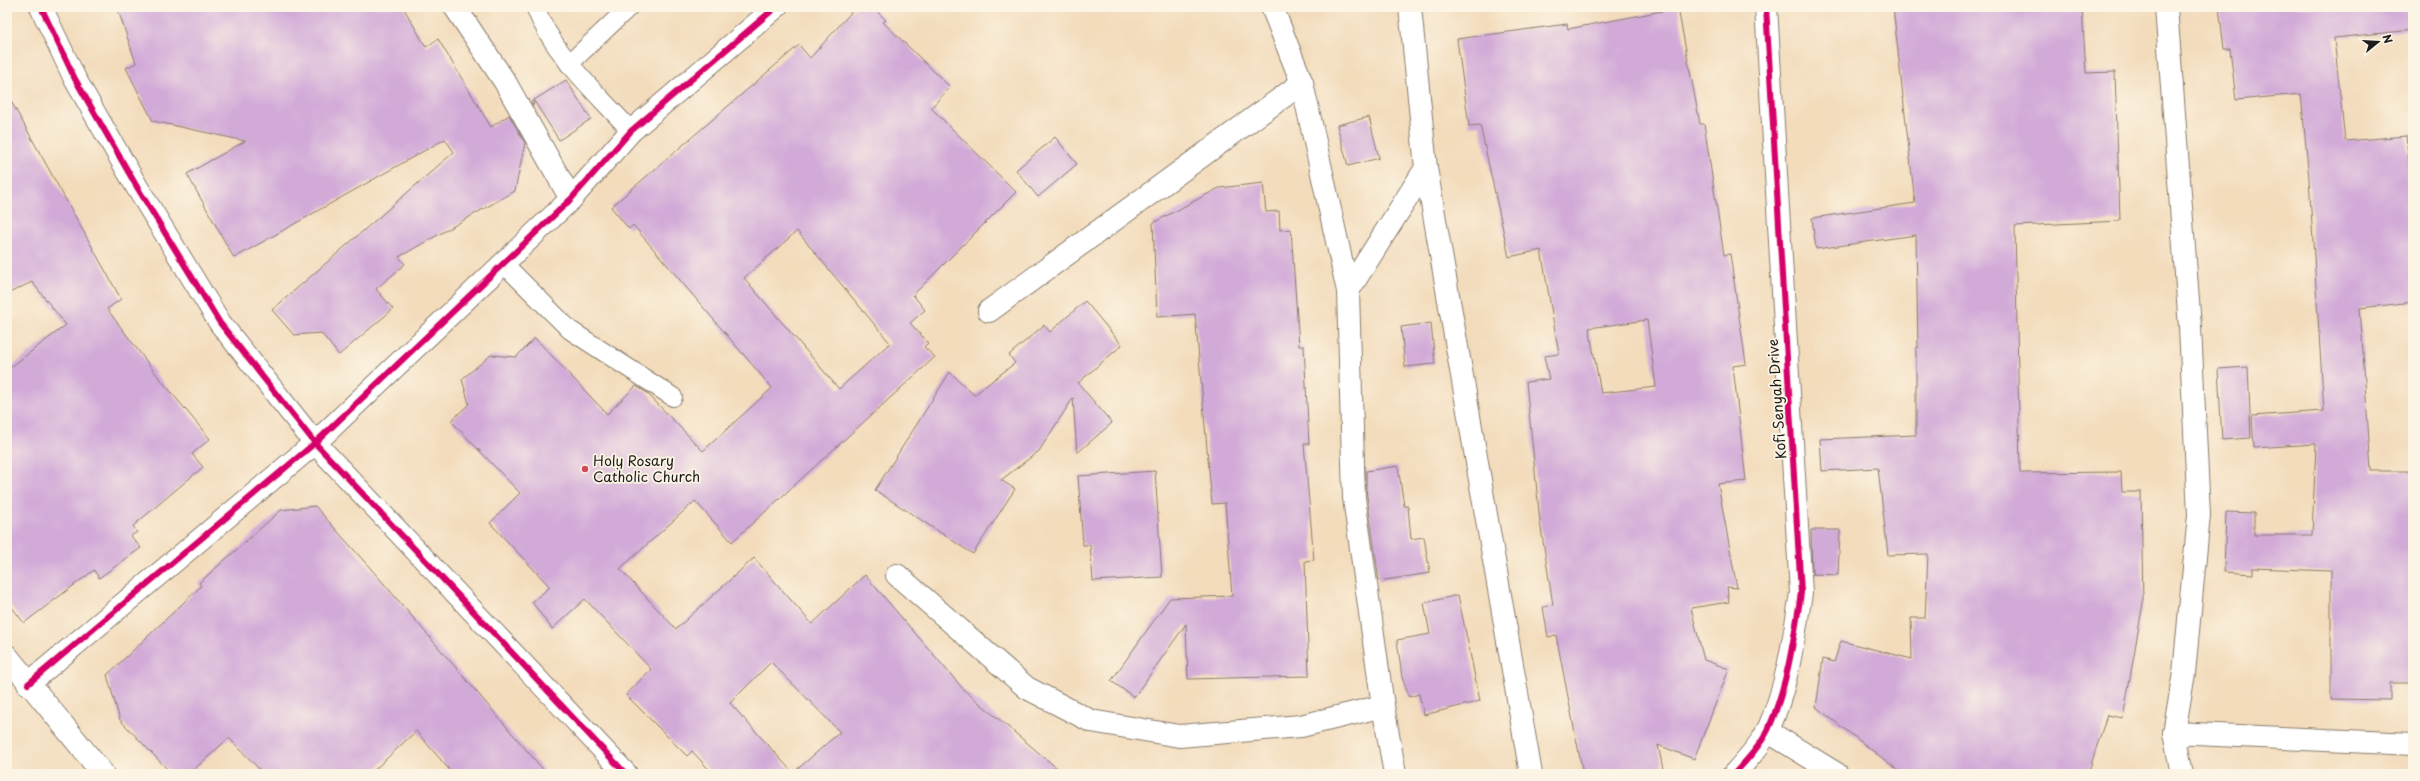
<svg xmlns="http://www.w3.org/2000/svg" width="2420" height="781" font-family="'Playpen Sans',sans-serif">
	<rect width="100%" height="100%" fill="#fcf5e5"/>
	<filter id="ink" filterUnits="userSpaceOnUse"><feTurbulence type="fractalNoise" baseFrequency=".025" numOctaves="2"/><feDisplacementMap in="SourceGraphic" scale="8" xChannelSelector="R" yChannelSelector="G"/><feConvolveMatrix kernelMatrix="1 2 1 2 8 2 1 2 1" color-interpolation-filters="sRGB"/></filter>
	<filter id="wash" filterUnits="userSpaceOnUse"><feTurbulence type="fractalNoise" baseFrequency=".012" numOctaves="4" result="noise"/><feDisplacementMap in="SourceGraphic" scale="16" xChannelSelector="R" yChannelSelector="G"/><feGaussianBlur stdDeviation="0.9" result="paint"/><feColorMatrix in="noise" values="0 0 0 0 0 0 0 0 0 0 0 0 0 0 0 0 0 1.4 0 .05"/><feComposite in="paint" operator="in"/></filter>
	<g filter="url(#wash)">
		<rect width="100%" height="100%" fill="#f3dcbc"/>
		<g id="blocks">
			<g fill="#d2aad8" fill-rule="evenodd">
				<path d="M117 7H403L426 47 438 39 491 127 509 115 525 143 515 191 399 257 405 264 376 289 393 309 339 355 321 333 294 335 272 310 454 152 445 139 234 258 187 174 245 141 153 121 126 68 136 63Z"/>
				<path d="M856 7H872L886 20 883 22 950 87 931 108 1016 192 913 295 925 310 910 323 928 343 924 347 935 357 732 542 695 501 620 569 676 629 754 558 812 624 865 575 964 690 1064 774H713L692 751 687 756 626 695 651 669 585 599 552 629 532 602 550 587 490 523 520 493 451 421 469 404 462 379 491 355 516 357 535 338 607 414 636 386 646 392 703 451 772 388 633 225 629 229 611 207 799 45 810 58ZM797 231 890 343 839 389 744 278ZM771 662 840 732 793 773 730 703Z"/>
				<path d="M1893 7H2082L2086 73 2115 72 2120 221 2015 226 2020 473 2121 472 2122 492H2141L2143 603 2123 718 2107 715 2088 774H1903L1816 707 1823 659 1834 662 1841 641 1912 659 1911 618H1925L1928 554 1888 555 1878 468 1822 471 1820 439 1916 435V348H1918L1916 235 1816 249 1812 218 1915 203Z"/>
				<path d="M2219 7H2413V30L2334 38 2345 141 2406 136 2413 200V302L2360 308 2371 471H2413V683H2390V700L2331 699V571L2253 568V574L2224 572 2226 512 2254 513V535H2312L2316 444 2254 448 2252 416 2324 411 2309 179 2301 94 2236 100 2230 49H2224Z"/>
				<path d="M1678 8 1700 124H1704L1724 255 1730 254 1746 364 1733 366 1746 481 1718 484 1737 588 1727 587 1729 602 1691 608 1704 660 1729 669 1694 759 1658 745 1664 774H1583L1556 635 1548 637 1543 607 1553 605 1540 522 1526 382 1549 379 1544 356 1559 354 1541 250 1509 257 1480 125 1469 126 1457 39 1567 24 1568 29ZM1647 320 1656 387 1601 393 1589 328Z"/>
				<path d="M566 80 591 119 559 140 534 101 533 106 531 102Z"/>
				<path d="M7 94 121 299 107 309 156 374 210 439 192 454 203 467 133 526 137 532 131 536 141 548 99 578 94 570 24 623 7 601V370L66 325 32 282 7 294Z"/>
				<path d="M1369 117 1379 158 1348 166 1337 125Z"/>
				<path d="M1055 137 1077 164 1038 197 1016 170Z"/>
				<path d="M1263 183 1266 212 1279 211 1280 230 1291 229 1299 346H1304L1309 444H1304L1314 560 1305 561 1309 676 1188 679 1186 624 1134 697 1111 681 1170 598 1232 596 1225 503 1212 504 1195 314 1157 317 1153 223 1219 188Z"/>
				<path d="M1085 301 1122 345 1078 383 1112 423 1077 453 1073 398 1039 451 1001 480 1015 489 973 554 875 490 950 372 974 395 1015 363 1009 355 1044 325 1050 332Z"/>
				<path d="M1431 323 1435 364 1405 367 1401 327Z"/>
				<path d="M2248 367 2251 438 2222 440 2218 369Z"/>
				<path d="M1398 466 1404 506H1408L1411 539 1424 537 1430 573 1379 581 1366 489V471Z"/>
				<path d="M1155 471 1162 577 1093 581 1090 545H1083L1078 476Z"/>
				<path d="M315 506 379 578 547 774H453L416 731 370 774H264L229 738 189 774H172L120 720 107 675 201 586 199 583 281 510Z"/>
				<path d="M1811 530H1840L1838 575 1812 574Z"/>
				<path d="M1458 595 1480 701 1424 715 1419 694 1409 697 1402 677 1397 640 1430 634 1424 603Z"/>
			</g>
		</g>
	</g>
	<g filter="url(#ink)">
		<use href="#blocks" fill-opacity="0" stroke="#887c6c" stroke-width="1"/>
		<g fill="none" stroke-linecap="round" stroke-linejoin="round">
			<g stroke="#887c6c" stroke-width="20">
				<g id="lane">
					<path d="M535 7C554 56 597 93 631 131"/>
					<path d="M569 64 629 7"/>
					<path d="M503 263 570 330 673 397"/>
				</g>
			</g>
			<g stroke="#887c6c" stroke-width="24">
				<g id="street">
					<path d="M41 7 75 79 137 187 220 323 315 443 626 774"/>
					<path d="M455 7 505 82 571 199"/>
					<path d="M1272 7 1302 83 1348 291 1354 498 1383 706 1395 774"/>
					<path d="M1410 7 1426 168 1531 774"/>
					<path d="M2166 7 2190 327 2199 515 2184 673 2174 733 2182 774"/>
					<path d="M1348 291 1426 168"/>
					<path d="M989 311 1302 83"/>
					<path d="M897 575 1027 688 1091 721 1179 736 1301 726 1383 706"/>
					<path d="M7 656 103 774"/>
					<path d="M28 684 315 443 571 199 631 131 776 7"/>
					<path d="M1767 731 1837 774"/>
					<path d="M2174 733 2413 744"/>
					<path d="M1734 774C1746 761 1760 746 1768 730 1787 688 1794 638 1801 593L1766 7"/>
				</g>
			</g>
			<use href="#lane" stroke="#fff" stroke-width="18"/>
			<use href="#street" stroke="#fff" stroke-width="22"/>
			<g stroke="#fcf5e5" stroke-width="8">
				<g id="cycleway">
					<path d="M41 7 75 79 137 187 220 323 315 443 626 774"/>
					<path d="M28 684 315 443 571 199 631 131 776 7"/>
					<path d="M1734 774C1746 761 1760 746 1768 730 1787 688 1794 638 1801 593L1766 7"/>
				</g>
			</g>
			<use href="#cycleway" stroke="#d6006c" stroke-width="6"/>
		</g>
	</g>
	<circle fill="#d1495b" stroke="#fcf5e5" stroke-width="1.5" cx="585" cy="469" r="4"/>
	<g text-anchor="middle" stroke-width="3.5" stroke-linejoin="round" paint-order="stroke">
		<g font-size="14" fill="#1c1c1c" stroke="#fcf5e5">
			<text transform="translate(1777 399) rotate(-94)" y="5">Kofi Senyah Drive</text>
		</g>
		<g font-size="14" fill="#1c1c1c" stroke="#fcf5e5" text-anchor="start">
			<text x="593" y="466">Holy Rosary<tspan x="593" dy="16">Catholic Church</tspan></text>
		</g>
	</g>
	<rect width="2420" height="781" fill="none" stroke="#fcf5e5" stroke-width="24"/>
	<g transform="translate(2378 42) rotate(72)" stroke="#fcf5e5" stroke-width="3" paint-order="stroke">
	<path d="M0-3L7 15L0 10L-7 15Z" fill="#1c1c1c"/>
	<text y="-6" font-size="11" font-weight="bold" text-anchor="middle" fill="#1c1c1c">N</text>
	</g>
</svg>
